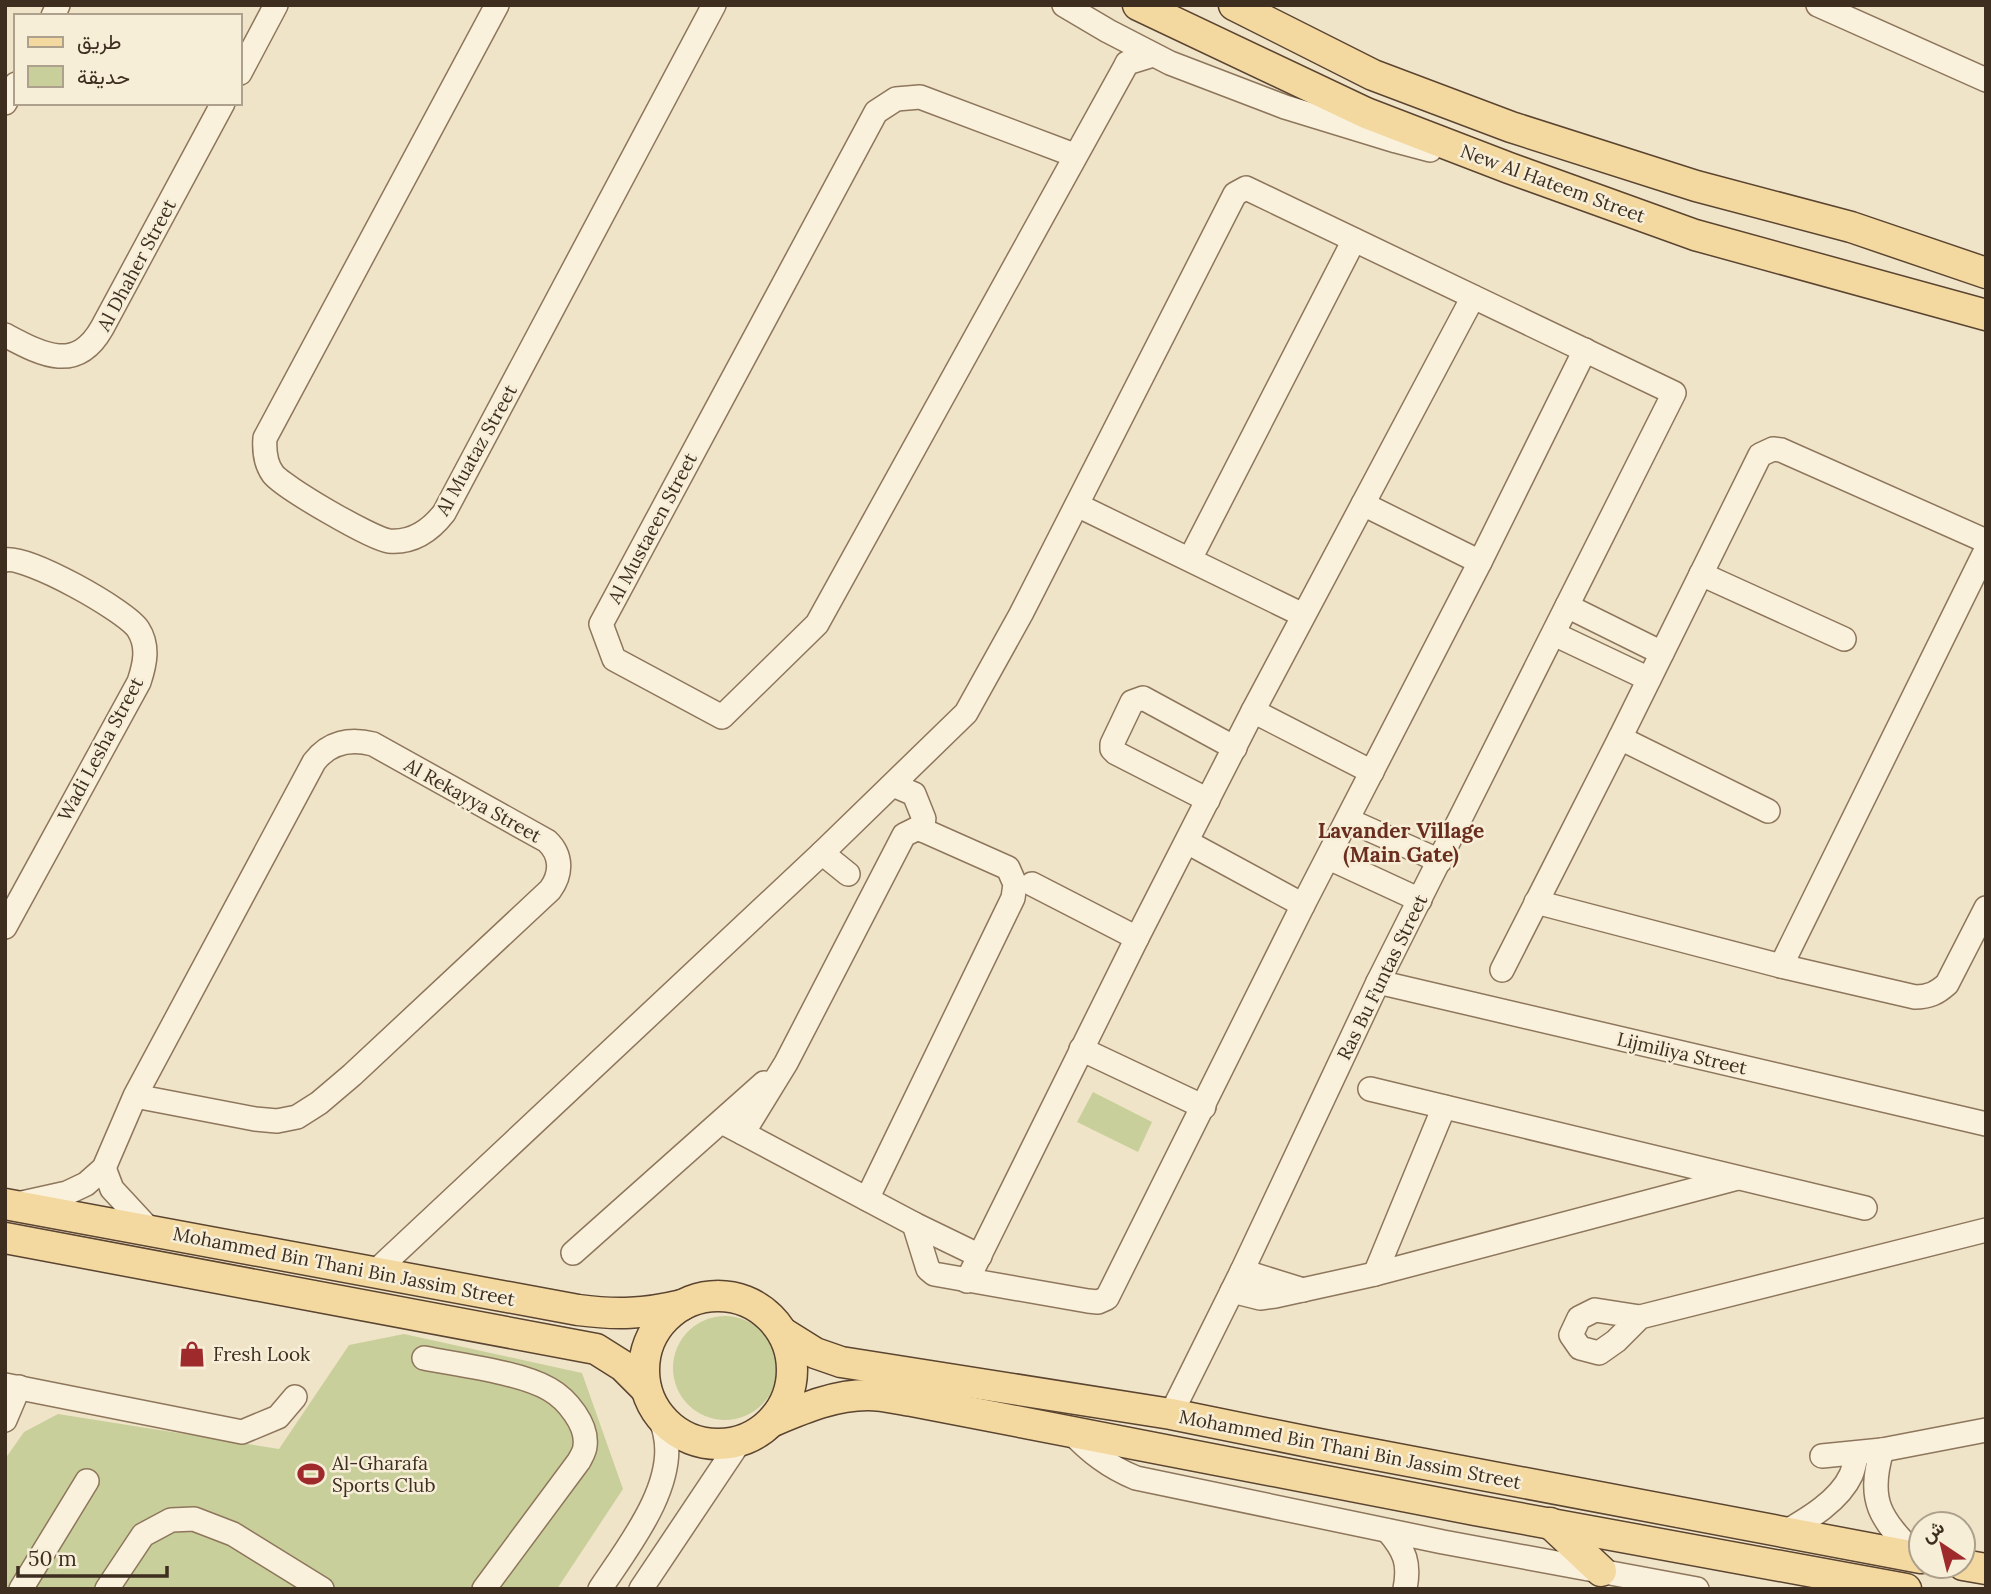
<svg xmlns="http://www.w3.org/2000/svg" width="1991" height="1594" font-family="Lora,Vazirmatn,serif">
	<rect width="100%" height="100%" fill="#f0e4c8"/>
	<g fill="#c9cf9b">
		<path d="M1093 1092 1152 1122 1138 1152 1077 1122Z"/>
		<circle cx="725" cy="1368" r="52"/>
		<path d="M404 1334 582 1373 623 1489 557 1589H5V1459L24 1432 58 1414 279 1449 349 1345Z"/>
	</g>
	<g fill="none" stroke-linecap="round" stroke-linejoin="round">
		<g stroke="#8d765c" stroke-width="26">
			<g id="minor">
				<path d="M497 5 265 438C264 451 265 463 273 474 283 487 372 539 389 541 412 543 430 531 444 513L714 5"/>
				<path d="M1064 5 1108 31 1170 63 1285 107 1396 141 1430 150"/>
				<path d="M1818 5 1986 80"/>
				<path d="M53 16 58 5"/>
				<path d="M240 73 276 5"/>
				<path d="M5 103 16 84"/>
				<path d="M1074 155 920 97 896 99 876 112 601 624 614 659 722 717 817 624 1125 67 1127 63 1153 55"/>
				<path d="M5 335C41 354 76 374 102 328L223 103"/>
				<path d="M1363 504 1480 562"/>
				<path d="M1077 505 1303 615"/>
				<path d="M1190 559 1354 240"/>
				<path d="M5 560C27 555 125 610 138 629 149 646 145 664 139 682L5 927"/>
				<path d="M1701 574 1844 639"/>
				<path d="M1567 606 1662 653"/>
				<path d="M1554 634 1649 679"/>
				<path d="M1253 711 1372 772"/>
				<path d="M1620 738 1768 811"/>
				<path d="M893 785 914 794 924 819 921 830"/>
				<path d="M1208 800 1116 753 1112 749V744L1132 702 1143 698 1235 748"/>
				<path d="M1348 820 1440 861"/>
				<path d="M1187 842 1303 905"/>
				<path d="M822 853 848 874"/>
				<path d="M1329 858 1420 900"/>
				<path d="M1032 884 1137 938"/>
				<path d="M1536 902 1781 966 1915 997C1929 997 1937 993 1947 984L1986 908"/>
				<path d="M1781 966 1986 550"/>
				<path d="M1502 970 1620 738 1760 455 1773 449 1781 450 1986 541"/>
				<path d="M1378 982 1986 1124"/>
				<path d="M1081 1049 1204 1107"/>
				<path d="M1370 1089 1865 1208"/>
				<path d="M722 1122 914 1224 980 1256"/>
				<path d="M743 1133 786 1063 904 835 918 828 1008 868 1015 884 1013 898 867 1199"/>
				<path d="M104 1168 112 1189 150 1230"/>
				<path d="M22 1203 67 1193 86 1184 104 1168 135 1096 314 762C329 742 350 738 373 744L547 841C562 855 562 874 550 890L352 1075 319 1103 297 1117 277 1121 255 1119 135 1096"/>
				<path d="M914 1224 928 1269 934 1274 1088 1301 1098 1302 1107 1298 1303 905 1480 562 1585 350"/>
				<path d="M573 1253 764 1083"/>
				<path d="M1242 1271 1303 1290"/>
				<path d="M375 1272 822 853 966 713 1021 614 1235 194 1246 188 1674 393 1378 982 1242 1271 1171 1414"/>
				<path d="M1375 1274 1444 1107"/>
				<path d="M967 1281 1137 938 1253 711 1473 297"/>
				<path d="M1232 1291 1260 1298 1275 1296 1375 1274 1738 1178"/>
				<path d="M1640 1317 1616 1341 1599 1353 1580 1348 1571 1335 1579 1318 1595 1310 1640 1317 1986 1230"/>
				<path d="M424 1358C459 1365 519 1372 549 1389 567 1399 588 1425 585 1446 585 1451 581 1457 579 1461L484 1589"/>
				<path d="M5 1385 242 1432 278 1417 295 1397"/>
				<path d="M5 1420 19 1387"/>
				<path d="M1070 1431C1090 1452 1109 1467 1136 1478L1443 1542 1697 1589"/>
				<path d="M1882 1450C1866 1504 1882 1519 1918 1558"/>
				<path d="M1822 1456 1882 1450 1986 1430"/>
				<path d="M1388 1531C1405 1551 1410 1563 1405 1589"/>
				<path d="M1784 1533C1808 1519 1839 1501 1851 1475 1854 1468 1855 1460 1857 1453"/>
				<path d="M21 1589 87 1481"/>
				<path d="M107 1589 143 1535 171 1520 194 1519 233 1534 322 1589"/>
				<path d="M600 1589C627 1548 677 1486 665 1434 664 1427 660 1420 658 1413"/>
				<path d="M641 1589 740 1441"/>
			</g>
		</g>
		<g stroke="#5b4430" stroke-width="33">
			<g id="major">
				<path d="M1138 5 1366 113 1509 168 1695 235 1986 315"/>
				<path d="M1234 5 1373 75 1511 127 1696 186 1851 227 1986 273"/>
				<path d="M5 1204 578 1310C617 1315 644 1314 682 1305"/>
				<path d="M5 1238 596 1349 623 1366 646 1389"/>
				<circle cx="718" cy="1370" r="74"/>
				<path d="M783 1333 815 1353 841 1362 1171 1414 1324 1445 1921 1558"/>
				<path d="M773 1421C804 1408 834 1395 868 1395 883 1395 898 1399 912 1401L1475 1510 1906 1589"/>
				<path d="M1550 1523 1601 1571"/>
				<path d="M1963 1565 1986 1569"/>
			</g>
		</g>
		<use href="#minor" stroke="#faf1dc" stroke-width="23"/>
		<use href="#major" stroke="#f3d9a0" stroke-width="30"/>
	</g>
	<defs>
		<g id="shop-bare" transform="scale(2.1)"><path d="M-5-2.5h2.3a2.7 3.5 0 0 1 5.4 0H5L5.5 6h-11ZM-1.5-2.5h3a1.5 2.3 0 0 0-3 0Z" fill="#9e2a2b" stroke="#f7eed8" stroke-width="2.5" paint-order="stroke"/></g>
		<g id="stadium-bare" transform="scale(2.1)"><path d="M0-5a6.5 5 0 1 0 0 10a6.5 5 0 1 0 0-10ZM-3.5-1.8h7v3.6h-7Z" fill="#9e2a2b" stroke="#f7eed8" stroke-width="2.5" paint-order="stroke"/></g>
	</defs>
	<g fill-rule="evenodd">
		<use href="#shop-bare" x="192" y="1354"/>
		<use href="#stadium-bare" x="311" y="1474"/>
	</g>
	<g text-anchor="middle" stroke-width="5" stroke-linejoin="round" paint-order="stroke">
		<g font-size="19" fill="#3d2e20" stroke="#f7eed8">
			<text transform="translate(1553 183) rotate(20)" y="7">New Al Hateem Street</text>
			<text transform="translate(136 265) rotate(-62)" y="7">Al Dhaher Street</text>
			<text transform="translate(476 450) rotate(-61)" y="7">Al Muataz Street</text>
			<text transform="translate(652 528) rotate(-62)" y="7">Al Mustaeen Street</text>
			<text transform="translate(100 749) rotate(-62)" y="7">Wadi Lesha Street</text>
			<text transform="translate(473 800) rotate(29)" y="7">Al Rekayya Street</text>
			<text transform="translate(1382 977) rotate(-64)" y="7">Ras Bu Funtas Street</text>
			<text transform="translate(1682 1053) rotate(13)" y="7">Lijmiliya Street</text>
			<text transform="translate(344 1266) rotate(11)" y="7">Mohammed Bin Thani Bin Jassim Street</text>
			<text transform="translate(1350 1449) rotate(11)" y="7">Mohammed Bin Thani Bin Jassim Street</text>
		</g>
		<g font-size="19" fill="#3d2e20" stroke="#f7eed8" text-anchor="start">
			<text x="213" y="1361">Fresh Look</text>
			<text x="332" y="1470">Al-Gharafa<tspan x="332" dy="22">Sports Club</tspan></text>
		</g>
		<g font-size="21" font-weight="bold" fill="#6b2e1e" stroke="#f7eed8">
			<text x="1401" y="838">Lavander Village<tspan x="1401" dy="24">(Main Gate)</tspan></text>
		</g>
	</g>
	<rect width="1991" height="1594" fill="none" stroke="#3d2e20" stroke-width="14"/>
	<rect x="14" y="14" width="228" height="91" fill="#f7eed8" stroke="#ada18e" stroke-width="2"/>
	<rect x="28" y="37" width="35" height="10" fill="#f3d9a0" stroke="#ada18e" stroke-width="2"/>
	<text x="77" y="49" font-size="21" fill="#3d2e20">طريق</text>
	<rect x="28" y="66" width="35" height="21" fill="#c9cf9b" stroke="#ada18e" stroke-width="2"/>
	<text x="77" y="84" font-size="21" fill="#3d2e20">حديقة</text>
	<g transform="translate(1942 1545) rotate(325)"><circle r="33" fill="#f7eed8" stroke="#ada18e" stroke-width="2"/>
	<path d="M0-5L12 26L0 18L-12 26Z" fill="#9e2a2b"/>
	<text y="-10" font-size="19" font-weight="bold" text-anchor="middle" fill="#3d2e20">ش</text>
	</g>
	<path d="M18 1566v10h149v-10" fill="none" stroke="#3d2e20" stroke-width="3.5"/>
	<text x="28" y="1566" font-size="21" fill="#3d2e20" stroke="#f7eed8" stroke-width="5" paint-order="stroke">50 m</text>
</svg>
